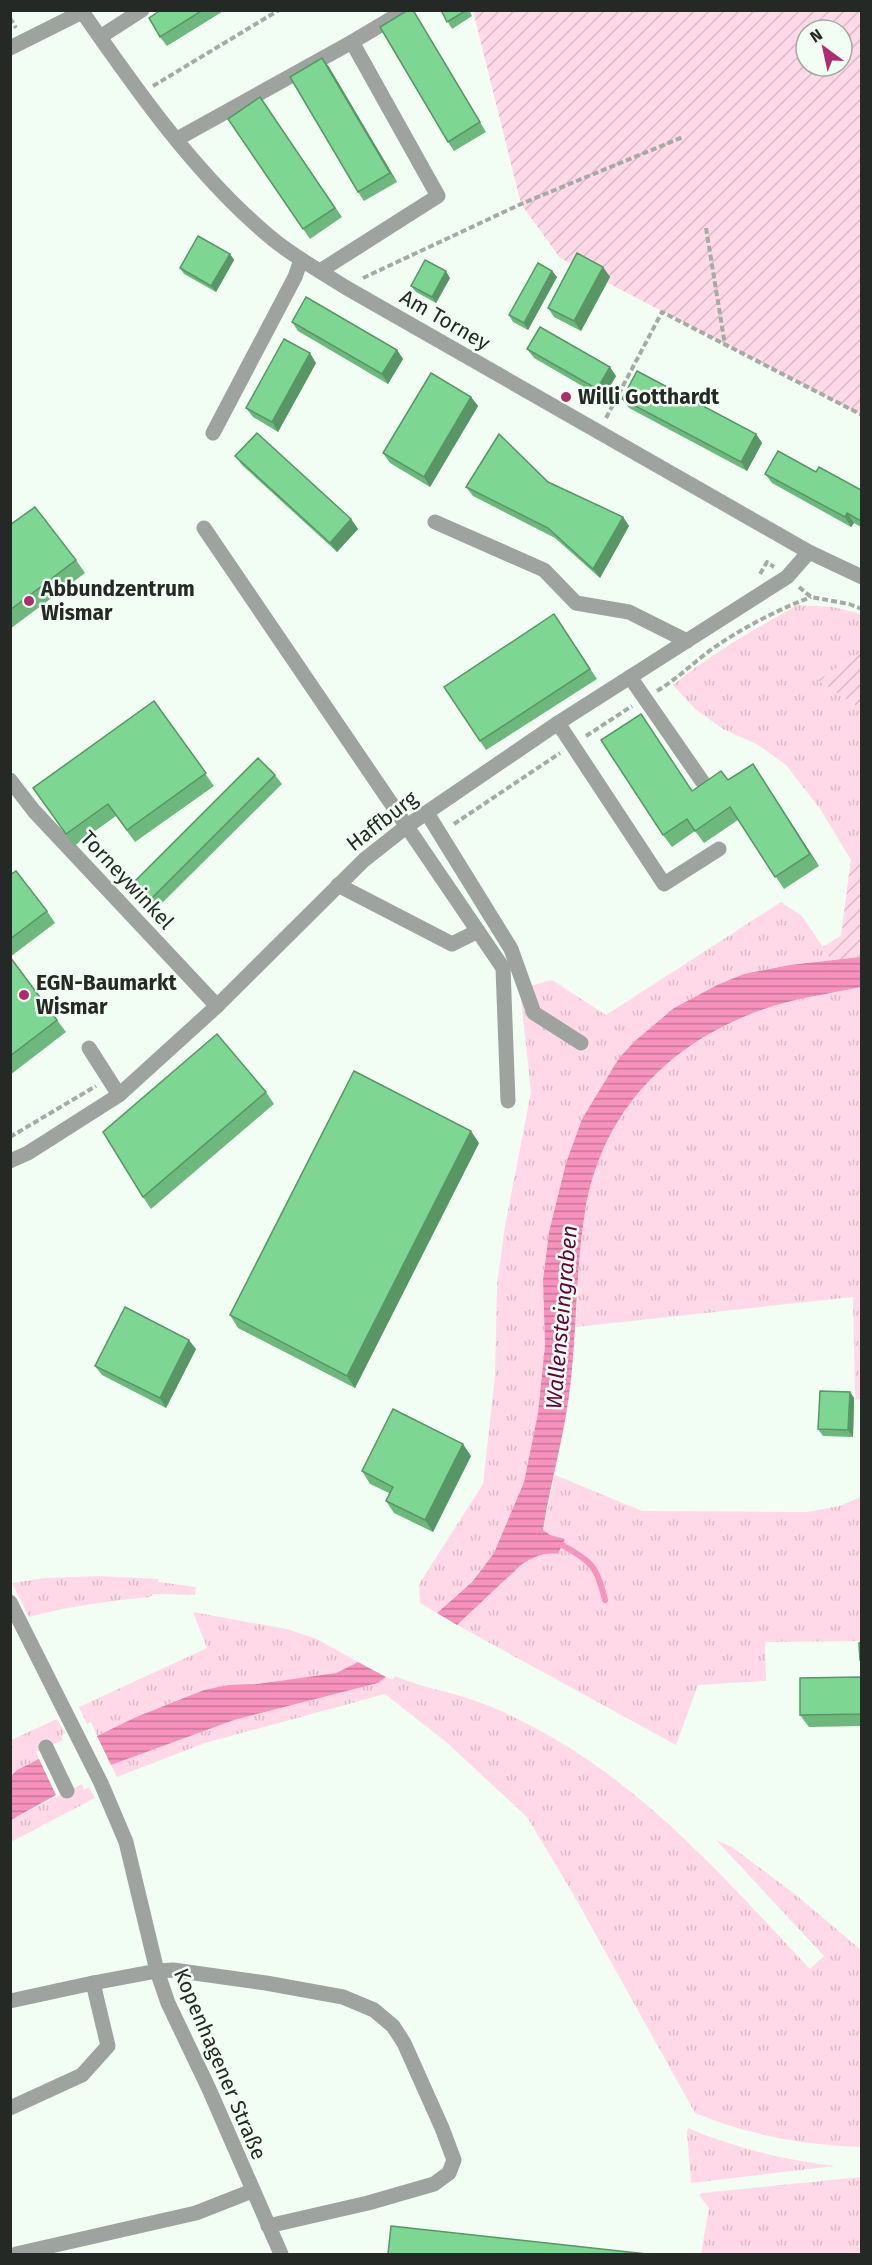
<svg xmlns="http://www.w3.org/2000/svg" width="872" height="2265" font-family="'Fira Sans',sans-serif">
	<defs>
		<pattern id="grass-tufts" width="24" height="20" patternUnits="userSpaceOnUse" patternTransform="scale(1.5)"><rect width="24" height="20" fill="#ffd9e7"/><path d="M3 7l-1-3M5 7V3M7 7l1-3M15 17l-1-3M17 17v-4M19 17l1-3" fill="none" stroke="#dabac6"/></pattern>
		<pattern id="garden-furrows" width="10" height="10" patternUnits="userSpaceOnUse" patternTransform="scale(1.5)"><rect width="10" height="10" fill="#ffd9e7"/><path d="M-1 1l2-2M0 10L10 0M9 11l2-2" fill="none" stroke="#dabac6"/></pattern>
		<pattern id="water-rules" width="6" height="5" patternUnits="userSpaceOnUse" patternTransform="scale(1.5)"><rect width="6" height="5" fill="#f692bc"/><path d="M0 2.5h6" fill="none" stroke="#c77799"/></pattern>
	</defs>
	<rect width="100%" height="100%" fill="#f2fef4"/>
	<g fill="url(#grass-tufts)">
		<path d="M797 605 833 607 861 614V652L818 680 861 709V957L789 965 744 974 717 985 674 1008 619 1058 582 1119 566 1163 549 1232 543 1280 545 1345 538 1414 524 1482 494 1553 471 1582 437 1613 420 1603 419 1584 483 1484 495 1376 497 1285 505 1226 531 1092 520 989 552 980 606 1015 781 902 802 916 823 947 841 936 851 860 820 809 786 765 758 745 723 729 695 709 673 685C712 653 754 630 797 605Z"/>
		<path d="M861 987V1399L855 1400 853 1297 576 1327C579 1275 579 1219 595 1169 619 1090 689 1036 764 1009 795 998 829 994 861 987Z"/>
		<path d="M555 1475 642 1511 807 1512 839 1506 861 1497V1641L765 1642 766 1681 698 1685 676 1745 457 1625 521 1565 533 1557 548 1553 550 1535 543 1531Z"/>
		<path d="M100 1576 158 1579V1582L196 1587 195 1595 153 1594 150 1597C109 1601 69 1606 29 1617L12 1583 45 1578Z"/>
		<path d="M193 1612 287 1629 317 1639 358 1662 336 1673 257 1684 228 1685 204 1690 136 1717 97 1736 91 1722 87 1724 79 1707 207 1648Z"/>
		<path d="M395 1676C423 1688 453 1692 481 1703 499 1709 518 1719 535 1728 644 1785 727 1881 810 1969L824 1956 716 1840 732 1847 796 1895 861 1950V2147C804 2145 748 2135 695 2113L572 1892 527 1817 446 1742 385 1694 205 1743 117 1777 111 1765 234 1720 378 1683 386 1677 393 1679Z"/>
		<path d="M57 1719 65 1733 61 1736 63 1740 36 1752 39 1759 17 1770 11 1776V1740Z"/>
		<path d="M82 1784 84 1790 89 1787 95 1798 11 1842V1820Z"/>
		<path d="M688 2128C735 2148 785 2160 835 2166L691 2183 687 2132Z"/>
		<path d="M861 2177V2251L856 2254H701L709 2208 699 2195 702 2193Z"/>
	</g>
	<g fill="url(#garden-furrows)" fill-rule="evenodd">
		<path d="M473 11H861V415L560 258 521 204ZM806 30H842V66H806Z"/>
		<path d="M861 652V709L818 680Z"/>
		<path d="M861 853V957L832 961 823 947 841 936 851 860Z"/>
	</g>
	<g fill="url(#water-rules)">
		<path d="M861 957V987C829 994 795 998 764 1009 670 1042 601 1111 585 1212 576 1267 577 1324 571 1379 566 1431 551 1479 543 1530L550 1535 565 1539 558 1554C544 1552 533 1557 521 1565L457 1625 437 1613 472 1582 494 1553 524 1482 538 1413 545 1345 543 1280 549 1232 566 1163 582 1119 619 1058 635 1041 674 1008 717 985 744 974 789 965Z"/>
		<path d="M358 1662 386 1677 378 1683 234 1720 111 1765 97 1736 136 1717 204 1690 228 1685 257 1684 336 1673Z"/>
		<path d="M39 1759 56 1795 11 1820V1776L17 1770Z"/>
	</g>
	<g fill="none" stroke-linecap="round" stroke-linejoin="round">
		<path stroke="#f692bc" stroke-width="6" d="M562 1545C592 1562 597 1566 605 1600"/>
		<g stroke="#a3aca4" stroke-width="4" stroke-dasharray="6 3" stroke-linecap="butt">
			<path d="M10 18 16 28"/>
			<path d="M153 86 279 10"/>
			<path d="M706 228 725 345"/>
			<path d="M363 278 521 204 683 137"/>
			<path d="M606 418 662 312 862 415"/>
			<path d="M760 574 767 562 774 567"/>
			<path d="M799 587 811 597 849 604 862 609"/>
			<path d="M657 691C677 679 693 663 712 649 742 628 777 610 811 597"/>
			<path d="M586 736 632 706"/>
			<path d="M454 824 560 753"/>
			<path d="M10 1137 96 1086"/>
		</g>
		<g stroke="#9ea39f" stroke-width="15">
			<path d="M81 10C135 88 196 175 269 236 292 256 319 270 345 287L809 552 862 577"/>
			<path d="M100 37 142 10"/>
			<path d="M352 42 406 10"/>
			<path d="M10 48 82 12"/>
			<path d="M177 139 352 42 438 196 320 271"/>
			<path d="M213 433 295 277 301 260"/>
			<path d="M435 522 544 570 576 603 629 612 687 641"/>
			<path d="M204 528 503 968 508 1101"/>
			<path d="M630 677 702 781"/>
			<path d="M558 723 664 884 719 849"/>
			<path d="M10 780 34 811 217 1006"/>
			<path d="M427 813 511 949 534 1013 581 1043"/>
			<path d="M338 885 452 944 478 931"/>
			<path d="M89 1048 119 1095"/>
			<path d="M10 1161 28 1153 119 1095 217 1006 364 860 407 826 558 723 787 577 809 552"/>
			<path d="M10 1602 101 1783 126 1842 157 1971 168 2003 209 2089 281 2254"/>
			<path d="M46 1747 67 1791"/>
			<path d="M10 2001 93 1983 157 1971 173 1970 266 1983 343 1997 374 2010 393 2026 404 2043 442 2128 454 2160 449 2173 434 2184 368 2203 268 2226"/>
			<path d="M10 2108 82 2075 108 2046 93 1983"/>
			<path d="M16 2254 196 2213 252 2191"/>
		</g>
	</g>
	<g fill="#6cb87d">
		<path d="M161 10H225L167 46 160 37Z"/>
		<path d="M413 10 486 132 454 151 448 142Z"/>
		<path d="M441 10H469L472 16 452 29Z"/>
		<path d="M322 58 329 67 397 182 364 201 358 192Z"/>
		<path d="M260 97 342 217 310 239 228 119Z"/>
		<path d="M230 254 234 260 216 292 184 274 180 268Z"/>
		<path d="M603 267 610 277 581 331 554 317 548 308Z"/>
		<path d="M552 271 557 277 528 330 513 322 509 315Z"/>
		<path d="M450 278 436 303 416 292 411 286Z"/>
		<path d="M292 322 397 350 403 359 388 384 298 331Z"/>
		<path d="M527 349 616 376 603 398 534 358Z"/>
		<path d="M316 363 278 432 253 417 246 408Z"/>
		<path d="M471 397 478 406 430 487 390 463 383 453Z"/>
		<path d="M622 399 756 434 762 443 747 471 629 408Z"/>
		<path d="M235 456 351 519 358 529 337 552 242 465Z"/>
		<path d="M816 472 861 490V527L854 523 851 527 772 483 765 474Z"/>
		<path d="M548 482 623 517 629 526 600 578 555 538 473 496 466 487Z"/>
		<path d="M10 525 76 560 85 573 10 629Z"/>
		<path d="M561 624 597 679 486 750 480 741Z"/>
		<path d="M154 701 214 786 135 842 116 816 74 846 33 788Z"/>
		<path d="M753 764 819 866 784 889 738 820 704 843 695 831 672 847 663 835 692 791 728 780Z"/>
		<path d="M275 775 282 784 154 911 137 894 131 885Z"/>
		<path d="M10 875 47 911 55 923 10 957Z"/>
		<path d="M10 957 66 1032 10 1075Z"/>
		<path d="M266 1092 274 1104 151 1209 143 1197Z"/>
		<path d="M479 1143 355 1388 238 1328 230 1315Z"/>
		<path d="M196 1349 166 1408 102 1375 95 1366Z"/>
		<path d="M850 1392 854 1398 853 1437 823 1436 818 1429Z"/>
		<path d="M471 1456 433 1532 394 1513 386 1501 389 1493 370 1484 362 1471Z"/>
		<path d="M861 1677V1726L809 1727 800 1715Z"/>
	</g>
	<g fill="#589666">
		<path d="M322 58 329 67 397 182 390 173Z"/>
		<path d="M230 254 234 260 216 292 211 286Z"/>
		<path d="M603 267 610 277 581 331 574 321Z"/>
		<path d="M446 271 450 278 436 303 432 297Z"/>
		<path d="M552 271 557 277 528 330 524 323Z"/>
		<path d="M397 350 403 359 388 384 382 374Z"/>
		<path d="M310 353 316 363 278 432 272 422Z"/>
		<path d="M610 367 616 376 603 398 597 389Z"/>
		<path d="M471 397 478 406 430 487 424 477Z"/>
		<path d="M756 434 762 443 747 471 741 462Z"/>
		<path d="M847 513 854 523 851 527 845 517Z"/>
		<path d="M623 517 629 526 600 578 593 569Z"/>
		<path d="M351 519 358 529 337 552 330 543Z"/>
		<path d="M753 764 761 776 819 866 810 854Z"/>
		<path d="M471 1131 479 1143 355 1388 347 1376Z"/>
		<path d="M189 1340 196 1349 166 1408 160 1398Z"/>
		<path d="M850 1392 854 1398 853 1437 848 1430Z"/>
		<path d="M463 1444 471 1456 433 1532 425 1520Z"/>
	</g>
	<g fill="#7dd691" stroke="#589666" stroke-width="1.5">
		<path d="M161 10H203L160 37 149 18Z"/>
		<path d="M408 10H413L480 122 448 142 380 27Z"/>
		<path d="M441 10H467L447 22Z"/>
		<path d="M322 58 390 173 358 192 290 77Z"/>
		<path d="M260 97 335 208 303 229 228 119Z"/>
		<path d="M198 236 230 254 211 286 180 268Z"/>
		<path d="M577 253 603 267 574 321 548 308Z"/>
		<path d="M425 260 446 271 432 297 411 286Z"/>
		<path d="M538 263 552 271 524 323 509 315Z"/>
		<path d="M306 297 397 350 382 374 292 322Z"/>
		<path d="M540 327 610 367 597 389 527 349Z"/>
		<path d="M284 339 310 353 272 422 246 408Z"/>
		<path d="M637 371 756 434 741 462 622 399Z"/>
		<path d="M431 373 471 397 424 477 383 453Z"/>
		<path d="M257 433 351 519 330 543 235 456Z"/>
		<path d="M499 434 548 482 623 517 593 569 548 528 466 487Z"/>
		<path d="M778 451 816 472 819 467 861 490V521L847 513 845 517 765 474Z"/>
		<path d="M35 507 76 560 10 610V525Z"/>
		<path d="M554 614 590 669 480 741 444 687Z"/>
		<path d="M154 701 206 773 127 830 108 804 66 834 33 788Z"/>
		<path d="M641 714 692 791 721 771 728 780 753 764 810 854 775 877 730 807 695 831 687 819 663 835 601 740Z"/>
		<path d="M258 758 275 775 148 902 131 885Z"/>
		<path d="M16 871 47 911 10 939V875Z"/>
		<path d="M10 957 57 1020 10 1056Z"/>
		<path d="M217 1034 266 1092 143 1197 103 1132Z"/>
		<path d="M354 1071 471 1131 347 1376 230 1315Z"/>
		<path d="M125 1307 189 1340 160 1398 95 1366Z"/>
		<path d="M820 1391 850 1392 848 1430 818 1429Z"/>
		<path d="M393 1409 463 1444 425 1520 386 1501 393 1487 362 1471Z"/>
		<path d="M861 1642V1660H860L859 1643Z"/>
		<path d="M861 1677V1714L800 1715V1678Z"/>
		<path d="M391 2226 647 2254H388Z"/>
	</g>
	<g fill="#b12b6f" stroke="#f2fef4" stroke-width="2">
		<circle cx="566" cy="397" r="6"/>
		<circle cx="29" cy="601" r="6"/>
		<circle cx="24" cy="995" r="6"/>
	</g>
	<g text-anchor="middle" stroke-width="5" stroke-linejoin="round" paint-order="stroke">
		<g font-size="21" fill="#242925" stroke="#f2fef4">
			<text transform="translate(445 320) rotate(30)" y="7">Am Torney</text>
			<text transform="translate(382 821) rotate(-38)" y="7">Haffburg</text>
			<text transform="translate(127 880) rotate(47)" y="7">Torneywinkel</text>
			<text transform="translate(220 2064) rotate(67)" y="7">Kopenhagener Straße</text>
		</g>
		<g font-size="21" font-weight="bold" fill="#242925" stroke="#f2fef4" text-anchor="start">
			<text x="578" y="404">Willi Gotthardt</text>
			<text x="41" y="596">Abbundzentrum<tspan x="41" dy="24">Wismar</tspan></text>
			<text x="36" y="990">EGN-Baumarkt<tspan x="36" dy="24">Wismar</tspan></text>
		</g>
		<g font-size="22" font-style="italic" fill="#600437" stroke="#f2fef4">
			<text transform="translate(561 1317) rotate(-85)" y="8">Wallensteingraben</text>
		</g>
	</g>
	<rect width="872" height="2265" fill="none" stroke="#242925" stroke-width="24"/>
	<g transform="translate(824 48) rotate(327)"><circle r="28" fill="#f2fef4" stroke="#a0a9a1" stroke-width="1.5"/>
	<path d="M0-4.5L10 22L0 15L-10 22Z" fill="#b12b6f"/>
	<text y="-9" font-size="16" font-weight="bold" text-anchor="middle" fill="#242925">N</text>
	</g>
</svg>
